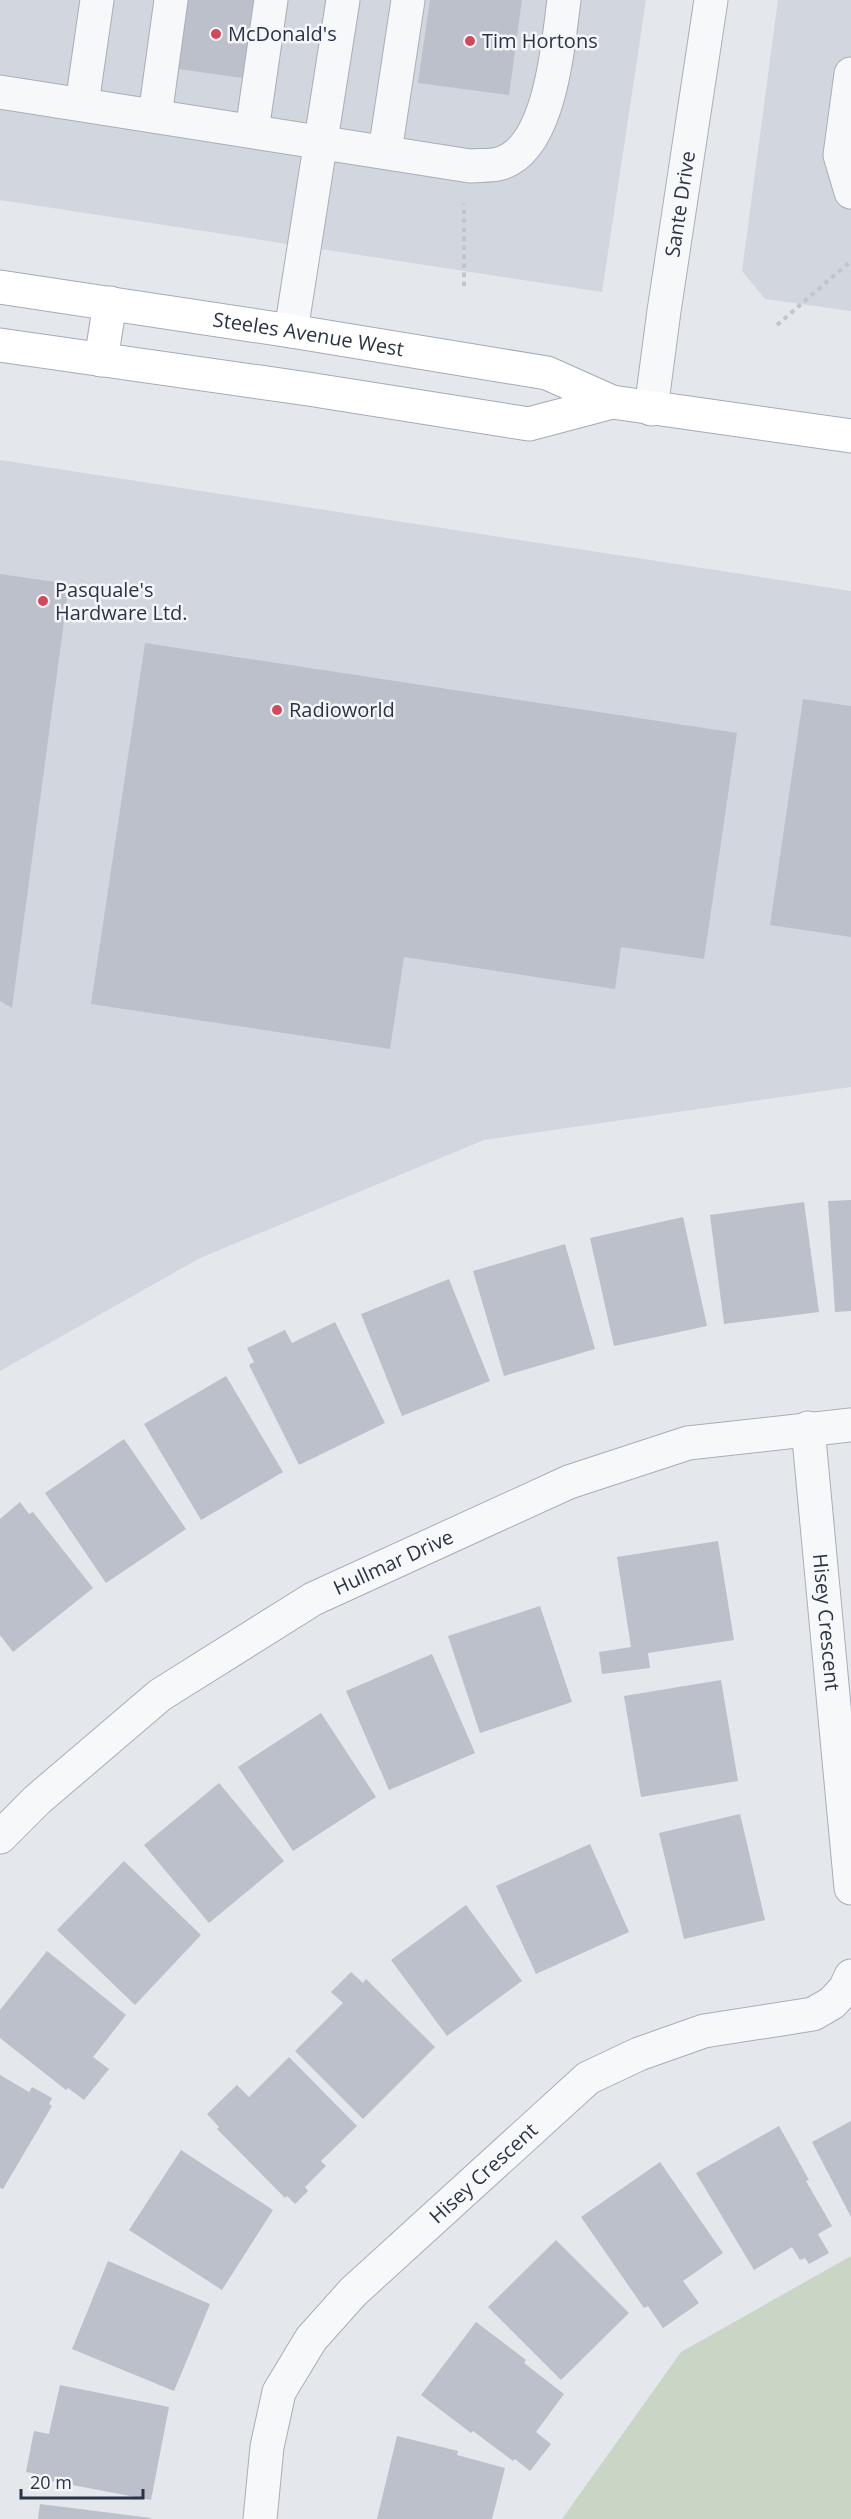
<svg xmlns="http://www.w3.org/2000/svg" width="851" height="2519" font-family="'Open Sans',sans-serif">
	<rect width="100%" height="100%" fill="#e4e7ec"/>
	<g fill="#d2d6de">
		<path d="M0 0H646L602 292 0 200Z"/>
		<path d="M778 0H851V311L765 299 742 271Z"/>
		<path d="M0 460 851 591V1087L484 1140 200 1258 0 1371Z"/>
	</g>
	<path fill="#c9d6c5" d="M851 2256V2519H562L681 2352Z"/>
	<g fill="#bbc0ca">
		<path d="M180 0H260L250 79 171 68Z"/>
		<path d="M430 0H522L509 95 418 83Z"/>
		<path d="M0 574 69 584 12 1008 0 1001Z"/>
		<path d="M145 643 737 733 704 959 621 947 615 989 404 957 390 1049 91 1004Z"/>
		<path d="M803 699 851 706V937L770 925Z"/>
		<path d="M851 1200V1311L835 1312 828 1201Z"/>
		<path d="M804 1202 819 1312 724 1324 710 1215Z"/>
		<path d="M683 1217 707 1326 614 1346 590 1238Z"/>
		<path d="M565 1244 595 1349 504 1376 473 1271Z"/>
		<path d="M449 1279 490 1381 402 1416 361 1314Z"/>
		<path d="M335 1322 385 1423 299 1465 249 1365 254 1362 247 1348 285 1330 292 1343Z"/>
		<path d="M226 1376 283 1472 201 1520 144 1424Z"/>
		<path d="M124 1439 186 1529 106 1583 45 1493Z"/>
		<path d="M20 1502 29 1514 33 1512 93 1588 13 1652 0 1635V1519Z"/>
		<path d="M718 1541 734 1640 648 1653 650 1668 602 1674 599 1652 631 1647 617 1557Z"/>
		<path d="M540 1606 572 1702 480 1733 448 1636Z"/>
		<path d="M432 1654 475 1753 389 1790 346 1691Z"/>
		<path d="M721 1680 738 1781 641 1797 624 1696Z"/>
		<path d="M321 1713 376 1797 293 1851 238 1767Z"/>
		<path d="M219 1783 284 1861 209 1923 144 1845Z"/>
		<path d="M740 1814 765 1920 684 1939 659 1833Z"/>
		<path d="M590 1844 629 1932 536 1974 496 1886Z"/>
		<path d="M124 1861 201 1935 135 2005 57 1930Z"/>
		<path d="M466 1905 522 1981 447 2036 391 1960Z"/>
		<path d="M47 1951 126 2015 93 2057 109 2069 84 2100 68 2088 66 2090 0 2038V2010Z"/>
		<path d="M351 1972 363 1983 366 1979 435 2047 363 2119 295 2051 343 2003 331 1992Z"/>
		<path d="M289 2057 357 2126 321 2161 326 2166 305 2187 308 2191 295 2204 287 2196 285 2198 217 2129 219 2127 207 2114 237 2085 249 2097Z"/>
		<path d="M0 2075 29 2092 32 2087 52 2098 49 2104 52 2106 3 2189 0 2188Z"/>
		<path d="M851 2121V2217L812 2142Z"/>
		<path d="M779 2126 809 2180 806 2181 832 2226 818 2234 829 2253 809 2264 805 2258 800 2260 792 2247 754 2270 696 2173Z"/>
		<path d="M181 2150 273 2210 222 2290 129 2230Z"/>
		<path d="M660 2162 723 2253 683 2281 699 2303 663 2328 648 2306 644 2308 581 2217Z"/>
		<path d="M556 2240 629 2313 561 2380 488 2307Z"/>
		<path d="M108 2261 210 2304 174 2391 72 2349Z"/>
		<path d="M476 2322 526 2360 524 2363 564 2394 536 2432 551 2444 530 2471 515 2459 513 2461 473 2431 471 2433 421 2395Z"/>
		<path d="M60 2385 169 2407 151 2500 41 2479 42 2475 26 2472 34 2431 49 2434Z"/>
		<path d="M397 2436 458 2451 457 2455 505 2468 492 2519H377Z"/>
		<path d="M40 2504 151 2518 150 2519H38Z"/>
	</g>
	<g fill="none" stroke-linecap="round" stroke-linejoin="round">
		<g stroke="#a9aeb7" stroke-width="35">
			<g id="minor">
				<path d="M851 74 840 155 851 192"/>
				<path d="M0 92 470 166C479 165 489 166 498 164 551 152 558 43 564 0"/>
				<path d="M82 104 97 0"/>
				<path d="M155 116 171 0"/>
				<path d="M252 131 271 0"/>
				<path d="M385 152 408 0"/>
				<path d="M291 331 343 0"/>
				<path id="s1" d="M651 409 664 311 711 0"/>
				<path id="s2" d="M808 1428 851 1888"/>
				<path id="s3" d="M0 1837 37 1800 160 1695 313 1599 569 1482 688 1443 851 1425"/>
				<path id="s4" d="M260 2519 267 2447 279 2392 311 2339 353 2292 588 2078 639 2054 704 2031 813 2014 832 2003 845 1989 851 1976"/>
			</g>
		</g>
		<g stroke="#a3abb8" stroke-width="35">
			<g id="major">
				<path id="s5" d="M0 287 291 331 547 373 612 402 851 436"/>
				<path d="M0 345 308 389 529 424 612 402"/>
				<path d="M101 360 110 303"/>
			</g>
		</g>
		<g stroke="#c2c5cb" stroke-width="4" stroke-dasharray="4.5 4.5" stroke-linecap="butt">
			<path d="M464 286V204"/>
			<path d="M777 325 851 261"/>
		</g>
		<use href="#minor" stroke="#f7f8fa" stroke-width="33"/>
		<use href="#major" stroke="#fff" stroke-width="33"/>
	</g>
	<g fill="#d1495b" stroke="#f4f6f9" stroke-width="2">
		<circle cx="216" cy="34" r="6"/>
		<circle cx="470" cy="41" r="6"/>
		<circle cx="43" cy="601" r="6"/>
		<circle cx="277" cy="710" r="6"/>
	</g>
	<g text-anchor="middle" stroke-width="5" stroke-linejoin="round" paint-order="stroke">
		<g font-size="20" fill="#2b3445" stroke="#f4f6f9" text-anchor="start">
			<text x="228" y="41">McDonald's</text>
			<text x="482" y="48">Tim Hortons</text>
			<text x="55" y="597">Pasquale's<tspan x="55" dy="23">Hardware Ltd.</tspan></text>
			<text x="289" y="717">Radioworld</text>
		</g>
		<g font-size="20" fill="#2b3445" stroke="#f4f6f9">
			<text dy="7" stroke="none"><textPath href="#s1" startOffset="207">Sante Drive</textPath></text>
			<text dy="7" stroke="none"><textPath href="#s5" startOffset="312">Steeles Avenue West</textPath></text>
			<text dy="7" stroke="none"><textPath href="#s3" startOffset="483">Hullmar Drive</textPath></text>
			<text dy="7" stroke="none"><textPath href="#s2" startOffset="195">Hisey Crescent</textPath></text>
			<text dy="7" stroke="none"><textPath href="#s4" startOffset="430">Hisey Crescent</textPath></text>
		</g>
	</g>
	<path d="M21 2489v9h122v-9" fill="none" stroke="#2b3445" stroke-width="3"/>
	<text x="30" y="2489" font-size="18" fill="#2b3445" stroke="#f4f6f9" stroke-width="4.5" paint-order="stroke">20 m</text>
</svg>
